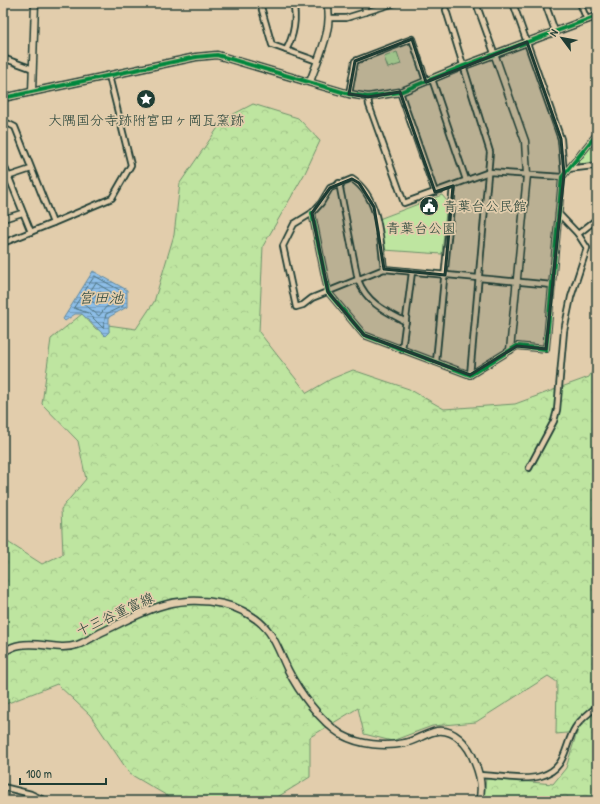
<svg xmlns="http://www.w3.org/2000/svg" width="600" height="804" font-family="'Patrick Hand','Klee One',sans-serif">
	<defs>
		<pattern id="forest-crowns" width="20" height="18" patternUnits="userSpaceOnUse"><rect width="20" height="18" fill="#bee5a0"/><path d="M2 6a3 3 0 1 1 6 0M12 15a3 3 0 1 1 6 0" fill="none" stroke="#a3c58a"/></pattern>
		<pattern id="water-rules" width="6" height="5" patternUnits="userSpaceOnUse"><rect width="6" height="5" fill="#8dbee8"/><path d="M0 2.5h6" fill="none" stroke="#739cbd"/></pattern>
	</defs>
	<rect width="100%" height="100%" fill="#e2cdac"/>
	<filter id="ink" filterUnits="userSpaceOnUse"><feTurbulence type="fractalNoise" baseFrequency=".025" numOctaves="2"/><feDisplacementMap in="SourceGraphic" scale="8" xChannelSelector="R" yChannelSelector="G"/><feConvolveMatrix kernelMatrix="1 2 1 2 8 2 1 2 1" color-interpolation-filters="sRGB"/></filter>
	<g filter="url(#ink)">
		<path fill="url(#forest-crowns)" stroke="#6e916a" d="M253 104 298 118 320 141 305 173 263 246 259 332 307 393 331 379 353 370 409 389 444 409 515 404 589 377 597 363V801H484L486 778 553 784 566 768 577 732 556 734 557 682 548 676 476 722 432 726 392 741 364 734 358 708 310 737V777L271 801H187L171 798 130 774 90 715 57 684 3 705V539L42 564 63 554 61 509 86 479 78 441 42 404 51 339 82 314 96 329 109 332 108 325 136 329 154 302 174 235 180 183 224 119Z"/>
		<g fill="#bee5a0" stroke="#6e916a">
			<path d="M397 52 401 64 388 68 384 57Z"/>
			<path d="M591 143 597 152V160L593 163 576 164 575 163Z"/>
			<path d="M442 195 447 201 442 254 384 250 379 219Z"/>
		</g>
		<path fill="url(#water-rules)" stroke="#618aa0" d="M93 271 127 290V307L109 317V332L105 336 82 314H75L65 321 63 319Z"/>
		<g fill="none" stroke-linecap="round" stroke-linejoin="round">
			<g stroke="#4b717c" stroke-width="1">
				<path d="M95 276 123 292V306L106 314 103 328 88 313 74 308Z"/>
				<path d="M96 283 118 296 117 303 106 307 99 316 83 303Z"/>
				<path d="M99 291 110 298 98 306 92 301Z"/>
			</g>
			<g stroke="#1f3d34" stroke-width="8">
				<g id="street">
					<path d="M260 3 272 45 317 61"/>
					<path d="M363 3 366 12"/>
					<path d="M476 3 494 53"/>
					<path d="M513 3 561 139 564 174"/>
					<path d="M545 3 555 31"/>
					<path d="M580 3 587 20"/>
					<path d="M446 10 490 152 470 375"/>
					<path d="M329 18H346L395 3"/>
					<path d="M286 50C294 36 297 18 293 3"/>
					<path d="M3 58 33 69"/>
					<path d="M432 79 466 180"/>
					<path d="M400 92 435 192"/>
					<path d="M349 94 355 61 412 39 426 81"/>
					<path d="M368 97 369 105 404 203 489 172 562 177"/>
					<path d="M3 121 15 127 53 223 3 243"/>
					<path d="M3 163 31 232"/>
					<path d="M568 169 593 166 597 164"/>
					<path d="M10 176 31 169"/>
					<path d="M339 183 358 280C367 303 385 311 406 322"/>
					<path d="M312 213 328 292 364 335 470 375 517 346 546 349 562 177 597 134"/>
					<path d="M559 214 578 234 597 219"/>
					<path d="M3 219 22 213"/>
					<path d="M53 223 112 198 131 165 109 76"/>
					<path d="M384 269C380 239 380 197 352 179L330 188 321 203 312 213 294 224 283 246 296 307 303 305 312 298 384 269 552 285"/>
					<path d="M402 350 412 272"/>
					<path d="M436 362 453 186"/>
					<path d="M529 468 554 421 557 410 564 331 571 297 587 248 578 234"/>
					<path d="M480 775C498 776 525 781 541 776 567 769 564 745 575 728 580 719 590 713 597 706"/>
					<path d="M3 787 31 794 46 801"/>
				</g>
			</g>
			<g stroke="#1f3d34" stroke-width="9">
				<g id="secondary">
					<path d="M494 53 525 141 527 175 510 350"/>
					<path d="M310 82C318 58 334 28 327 3"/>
					<path d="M32 92 35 3"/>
					<path d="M3 98 196 57 217 55 349 94 368 97 400 92 463 66 597 16"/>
					<path d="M3 652C8 649 14 646 20 645 39 641 58 651 77 645 86 642 94 636 102 632 144 612 173 593 223 604 240 608 259 618 269 632 277 643 282 658 288 670 299 692 321 722 342 735 360 745 385 747 405 743 414 741 423 735 433 732 453 726 469 745 475 763 480 775 483 788 479 801"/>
				</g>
			</g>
			<use href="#street" stroke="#e2cdac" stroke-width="4.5"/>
			<use href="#secondary" stroke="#e2cdac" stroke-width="6"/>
			<g stroke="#e2cdac" stroke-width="6">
				<g id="cycleway">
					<path d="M3 98 196 57 217 55 349 94 368 97 400 92 463 66 597 16"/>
					<path d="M312 213 328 292 364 335 470 375 517 346 546 349 562 177 597 134"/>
				</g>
			</g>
			<use href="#cycleway" stroke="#00873e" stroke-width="4"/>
		</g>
	</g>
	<path fill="#1f3d34" fill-opacity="0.2" stroke="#1f3d34" stroke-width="3" stroke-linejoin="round" d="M412 39 426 82 527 42 561 139 564 174 546 349 517 346 470 375 364 335 328 292 312 213 330 188 352 179 359 183 374 207 384 269 445 275 453 186 435 192 400 92 368 97 349 94 355 61Z"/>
	<defs>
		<g id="sight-disc" transform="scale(1)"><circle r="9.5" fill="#1f3d34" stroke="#e2cdac"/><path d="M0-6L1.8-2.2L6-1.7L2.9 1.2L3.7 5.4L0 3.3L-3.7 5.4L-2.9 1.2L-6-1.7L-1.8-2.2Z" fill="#fff"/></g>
		<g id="civic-disc" transform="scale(1)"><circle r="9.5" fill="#1f3d34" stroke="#e2cdac"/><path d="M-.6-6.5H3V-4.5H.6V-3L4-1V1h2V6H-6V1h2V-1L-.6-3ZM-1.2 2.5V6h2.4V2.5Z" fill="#fff"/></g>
	</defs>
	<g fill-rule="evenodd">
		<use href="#sight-disc" x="146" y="99"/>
		<use href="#civic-disc" x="429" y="206"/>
	</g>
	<g text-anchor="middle" stroke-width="3.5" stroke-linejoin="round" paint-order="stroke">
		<g font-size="14" fill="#1f3d34" stroke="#e2cdac">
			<text x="146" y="125">大隅国分寺跡附宮田ヶ岡瓦窯跡</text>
			<text x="443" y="211" text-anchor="start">青葉台公民館</text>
		</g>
		<g font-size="14" fill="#274539" stroke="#e2cdac">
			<text x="421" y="233">青葉台公園</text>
		</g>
		<g font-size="14" fill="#1f3d34" stroke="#e2cdac">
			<text transform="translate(115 614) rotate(-25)" y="5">十三谷重富線</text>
		</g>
		<g font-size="15" font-style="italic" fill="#24433d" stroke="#e2cdac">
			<text x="101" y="303">宮田池</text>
		</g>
	</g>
	<rect width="600" height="804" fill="none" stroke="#e2cdac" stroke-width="16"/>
	<rect x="8" y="8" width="584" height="788" fill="none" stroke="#1f3d34" stroke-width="1.5" filter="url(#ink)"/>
	<g transform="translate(562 38) rotate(302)" stroke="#e2cdac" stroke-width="3" paint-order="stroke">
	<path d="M0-3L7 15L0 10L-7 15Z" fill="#1f3d34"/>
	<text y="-6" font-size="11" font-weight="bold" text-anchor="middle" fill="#1f3d34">N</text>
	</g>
	<path d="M20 778v6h86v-6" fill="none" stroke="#1f3d34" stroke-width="2"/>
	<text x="26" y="778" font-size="12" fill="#1f3d34" stroke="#e2cdac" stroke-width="3" paint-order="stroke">100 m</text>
</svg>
